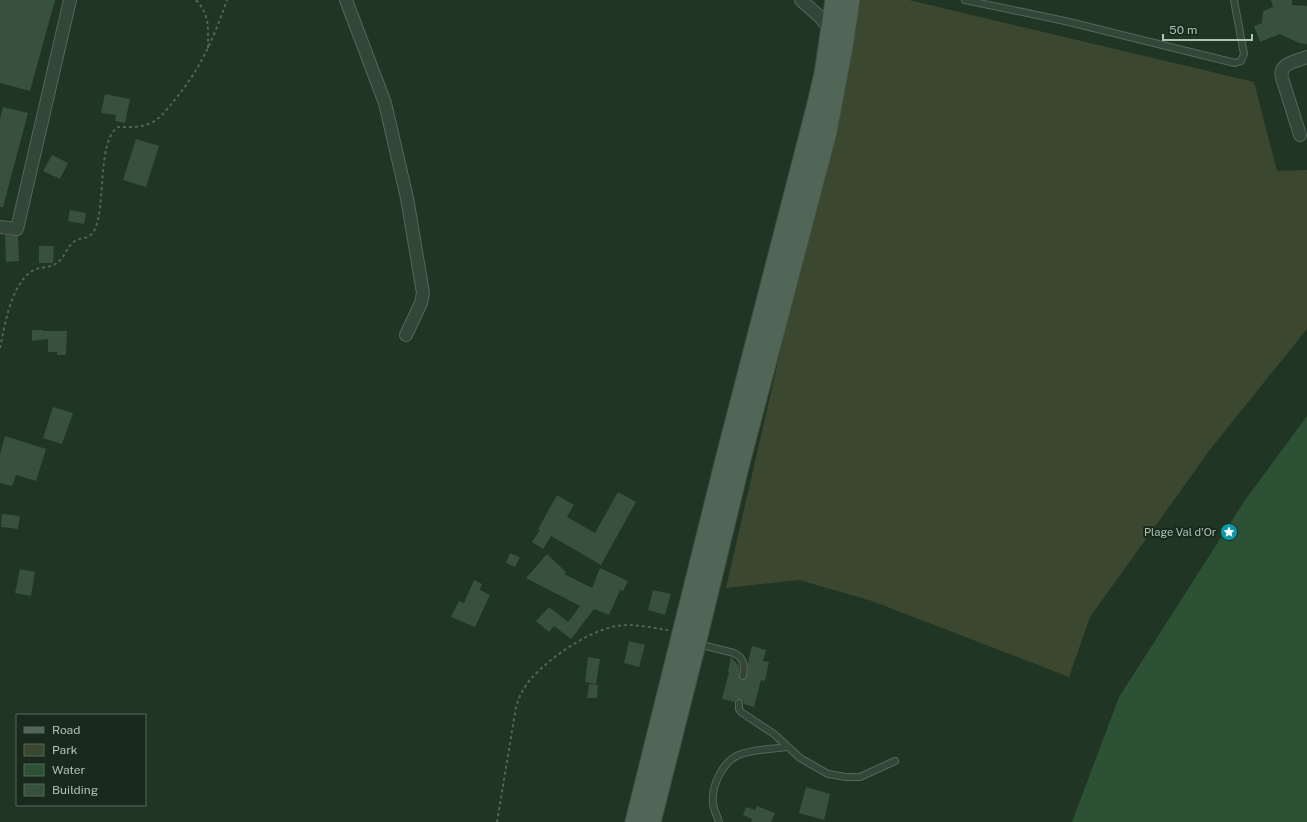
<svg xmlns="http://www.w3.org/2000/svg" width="1307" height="822" font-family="'Public Sans',sans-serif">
	<rect width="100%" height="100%" fill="#203524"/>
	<path fill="#3c4730" d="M861 0H909L1254 82 1277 171 1307 170V329L1212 447 1090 617 1069 677 872 601 799 580 726 588Z"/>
	<path fill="#2c5134" d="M1307 416V822H1072L1119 697 1245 500Z"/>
	<g fill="#37513d">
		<path d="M0 0H55L30 91 0 83Z"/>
		<path d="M1271 0H1292V5L1307 6V44L1299 43 1280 34 1260 42 1254 26 1262 23 1263 11 1273 7Z"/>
		<path d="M105 94 130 99 125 123 115 121 116 115 101 113Z"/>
		<path d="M3 107 28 113 3 207H0V119Z"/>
		<path d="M136 139 159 146 146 187 123 180Z"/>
		<path d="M52 155 68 163 60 179 43 171Z"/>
		<path d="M70 210 86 213 84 224 68 221Z"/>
		<path d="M5 235 18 236 19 261 6 262Z"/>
		<path d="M39 246H54L53 263H39Z"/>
		<path d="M32 330H43V331H67L66 355H57V352H48V339L32 341Z"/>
		<path d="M53 407 73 413 62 444 43 438Z"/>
		<path d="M5 436 46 449 36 481 16 475 12 486 0 483V454Z"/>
		<path d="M618 492 636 502 601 565 551 536 543 549 532 542 540 530 538 529 557 495 574 505 567 517 595 533Z"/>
		<path d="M2 514 20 516 18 529 1 527Z"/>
		<path d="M510 553 520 557 515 567 506 563Z"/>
		<path d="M547 554 566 572 564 574 592 588 600 568 628 581 623 591 620 590 609 615 594 609 571 639 554 626 549 632 536 621 549 607 568 622 580 606 526 578Z"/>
		<path d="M20 569 35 572 31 596 15 593Z"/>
		<path d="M474 580 482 584 480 590 490 595 475 627 451 617 459 601 464 603Z"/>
		<path d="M653 590 671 594 665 615 648 610Z"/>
		<path d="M629 641 645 645 639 667 624 663Z"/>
		<path d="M752 646 766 650 763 661 769 662 765 681 761 680 754 707 744 704 743 700 739 699H736L735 702 722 699 729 672H728L731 657 739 666V678L742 680H745L747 677 748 662Z"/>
		<path d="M588 657 600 659 596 684 585 682Z"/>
		<path d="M589 684 598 685 597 698H587Z"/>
		<path d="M806 787 830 794 824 820 799 813Z"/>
		<path d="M757 806 775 813 771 822H751L752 819 743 815 746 807 755 810Z"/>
	</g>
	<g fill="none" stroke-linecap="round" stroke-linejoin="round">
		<g stroke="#546758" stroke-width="8">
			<g id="lane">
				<path d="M965 0 1065 21 1235 63 1241 61 1244 54 1234 0"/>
				<path d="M698 644 734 653C744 658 745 665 743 676"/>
				<path d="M739 703V709L741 712 774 734 800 758 828 774 846 777H860L895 761"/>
				<path d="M719 822C717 816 714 810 713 804 711 786 723 760 741 754 756 749 772 749 787 747"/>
			</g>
		</g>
		<g stroke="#546758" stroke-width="14">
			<g id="street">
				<path d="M346 0 385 103 407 198 423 293 421 303 406 335"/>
				<path d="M801 0 821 18 831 31"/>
				<path d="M1300 135 1282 78C1278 63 1297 61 1307 57"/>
				<path d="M0 227 17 229 70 0"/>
			</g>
		</g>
		<g stroke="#3d5041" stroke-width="21">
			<g id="primary">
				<path d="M635 822 725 460 816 108 824 74 835 0"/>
				<path d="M651 822 696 644 740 463 827 132 843 47 850 0"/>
			</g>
		</g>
		<g stroke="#556451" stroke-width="2" stroke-dasharray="3 3" stroke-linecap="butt">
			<path d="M196 0C210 15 208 28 208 48"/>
			<path d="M0 348C5 324 11 285 32 271 40 266 50 269 58 262 65 257 67 246 75 241 82 236 89 241 95 229 106 205 97 141 118 127 129 127 140 128 151 123 160 119 167 109 173 102 200 70 213 40 227 0"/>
			<path d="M497 822 516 707C518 701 520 695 523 690 537 665 588 630 617 626 634 623 651 628 668 630"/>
		</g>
		<use href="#lane" stroke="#344637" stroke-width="6"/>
		<use href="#street" stroke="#344637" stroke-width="12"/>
		<use href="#primary" stroke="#516656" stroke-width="19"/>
	</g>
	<defs>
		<g id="sight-disc" transform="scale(0.9)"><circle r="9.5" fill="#0f9aa8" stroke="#192a1d"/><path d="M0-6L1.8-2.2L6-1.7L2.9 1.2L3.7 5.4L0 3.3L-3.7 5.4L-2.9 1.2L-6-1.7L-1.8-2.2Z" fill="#fff"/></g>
	</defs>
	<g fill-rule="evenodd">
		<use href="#sight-disc" x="1229" y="532"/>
	</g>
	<g text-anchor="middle" stroke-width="4" stroke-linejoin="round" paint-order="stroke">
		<g font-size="11" fill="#aec3b3" stroke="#192a1d" text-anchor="end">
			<text x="1216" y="536">Plage Val d'Or</text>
		</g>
	</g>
	<rect x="16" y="714" width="130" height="92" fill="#192a1d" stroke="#556759"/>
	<rect x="24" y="727" width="20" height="6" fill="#516656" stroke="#556759"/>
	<text x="52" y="734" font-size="12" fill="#aec3b3">Road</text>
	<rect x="24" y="744" width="20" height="12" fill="#3c4730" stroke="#556759"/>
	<text x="52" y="754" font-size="12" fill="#aec3b3">Park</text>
	<rect x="24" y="764" width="20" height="12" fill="#2c5134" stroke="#556759"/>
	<text x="52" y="774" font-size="12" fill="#aec3b3">Water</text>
	<rect x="24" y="784" width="20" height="12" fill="#37513d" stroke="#556759"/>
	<text x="52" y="794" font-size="12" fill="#aec3b3">Building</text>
	<path d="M1163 34v6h89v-6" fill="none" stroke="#aec3b3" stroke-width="2"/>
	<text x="1169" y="34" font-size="12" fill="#aec3b3" stroke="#192a1d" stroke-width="3" paint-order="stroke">50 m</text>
</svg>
